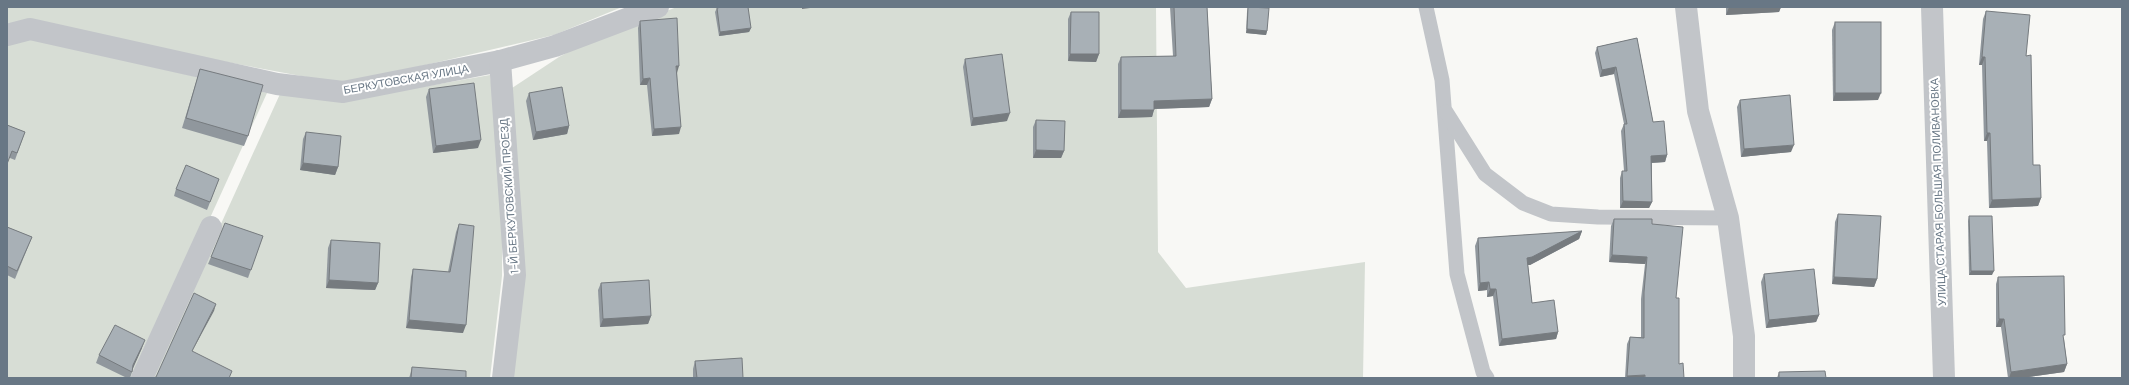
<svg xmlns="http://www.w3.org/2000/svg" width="2129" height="385" font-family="'DM Sans',sans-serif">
	<rect width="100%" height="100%" fill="#f8f8f5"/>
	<g fill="#d7ddd5">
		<path d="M7 7H622L554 35 344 84 28 25 7 29Z"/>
		<path d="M677 7H1156L1158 252 1186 288 1365 262 1363 378H512L509 90 559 57 599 36Z"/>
		<path d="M29 38 267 93 137 378H7V45Z"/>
		<path d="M490 75 502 160V276L490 378H151L280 94 342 101Z"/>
	</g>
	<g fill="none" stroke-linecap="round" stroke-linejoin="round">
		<g stroke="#c2c5c9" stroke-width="15">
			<path d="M1426 7 1442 80 1457 274 1483 372 1487 378"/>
			<path d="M1446 112 1485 174 1523 203 1551 214 1598 217 1728 218"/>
		</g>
		<g stroke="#c2c5c9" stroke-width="22">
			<path d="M1686 7 1698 111 1728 218 1744 336V378"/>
			<path d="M1932 7 1944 378"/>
			<path d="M7 35 30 29 277 84 343 92 500 61 555 46 658 7"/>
			<path d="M500 61 515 275 503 378"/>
			<path d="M142 378 211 227"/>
		</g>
	</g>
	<g fill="#90979d">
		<path d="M1170 7H1207L1212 99 1209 107 1154 109 1152 117 1118 118V64L1121 57 1173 56Z"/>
		<path d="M1248 7 1267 31 1266 35 1246 33 1247 12Z"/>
		<path d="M1726 7H1781L1779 12 1726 15Z"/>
		<path d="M717 8 751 28 749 32 719 36 715 12Z"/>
		<path d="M1986 11 2026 56 2033 165 2041 198 2038 206 1989 208 1987 141H1984L1982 65H1979L1983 19Z"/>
		<path d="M1071 12 1099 54 1096 62 1068 61V19Z"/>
		<path d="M640 21 677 72 679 134 652 136 647 85H640L638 28Z"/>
		<path d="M1835 22 1878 100 1833 101 1832 30Z"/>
		<path d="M1637 38 1653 122 1667 155 1665 162 1652 163V202L1649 208H1620V178L1622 171H1624L1621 131 1624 124 1614 74 1600 77 1595 53 1597 47Z"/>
		<path d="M965 59 1007 121 971 126 963 67Z"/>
		<path d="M200 69 248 136 244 146 182 128 197 79Z"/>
		<path d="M429 89 478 148 433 153 426 97Z"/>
		<path d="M529 93 569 126 567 134 533 140 526 101Z"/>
		<path d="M1740 100 1791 152 1741 157 1737 107Z"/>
		<path d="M1036 120 1064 151 1061 158H1033V127Z"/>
		<path d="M7 125 25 132 15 160 10 158Z"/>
		<path d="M306 132 338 167 335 175 300 170 303 139Z"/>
		<path d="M219 179 207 210 174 196 176 189Z"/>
		<path d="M1838 214 1877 279 1874 287 1832 284 1835 222Z"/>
		<path d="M1969 216 1992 275H1969L1968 221Z"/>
		<path d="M1614 219 1652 224 1676 298 1679 364 1684 378H1625L1627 344 1630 337H1641V299L1645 264 1609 262 1611 226Z"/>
		<path d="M459 224 463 333 406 328 411 277 413 269 448 272 456 232Z"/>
		<path d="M7 227 32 237 15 279 7 275Z"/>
		<path d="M1582 231 1579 239 1530 265H1528L1532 303 1558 332 1556 339 1499 346 1493 296 1487 297V290L1478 291 1475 246 1478 238Z"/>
		<path d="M263 236 248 278 208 264 211 257Z"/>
		<path d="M331 240 378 283 375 290 326 288 328 248Z"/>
		<path d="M1764 274 1819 315 1816 322 1766 328 1761 282Z"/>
		<path d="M1998 277 2064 339 2067 364 2064 372 2022 378H2008L2001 327H1996V284Z"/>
		<path d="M601 283 651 316 648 324 600 327 598 290Z"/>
		<path d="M142 348 133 367 132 372 130 378H127L96 363 99 355Z"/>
		<path d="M695 361 743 378H693V369Z"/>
		<path d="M412 367 466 378H409L410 375Z"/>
		<path d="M1779 372 1826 378H1777Z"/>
	</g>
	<g fill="#767b7f">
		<path d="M802 7H818L802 9Z"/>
		<path d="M1729 7H1781L1779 12 1726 15Z"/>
		<path d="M751 28 749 32 719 36 720 32Z"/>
		<path d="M1247 29 1267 31 1266 35 1246 33Z"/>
		<path d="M1070 54H1099L1096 62 1068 61Z"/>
		<path d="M1982 57H1985L1982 65H1979Z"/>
		<path d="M676 66H679L677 73Z"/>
		<path d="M1616 67 1614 74 1600 77 1602 70Z"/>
		<path d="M650 78 647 85H640L643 79Z"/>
		<path d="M1835 93H1881L1878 100 1833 101Z"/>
		<path d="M1212 99 1209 107 1152 109 1154 101Z"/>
		<path d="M1121 110H1154L1152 117 1118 118Z"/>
		<path d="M1010 113 1007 121 971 126 973 118Z"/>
		<path d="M569 126 567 134 533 140 536 132Z"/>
		<path d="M681 127 679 134 652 136 654 129Z"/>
		<path d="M1987 133H1990L1987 141H1984Z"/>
		<path d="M481 140 478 148 433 153 436 146Z"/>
		<path d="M1794 145 1791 152 1741 157 1744 149Z"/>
		<path d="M1036 150 1064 151 1061 158H1033Z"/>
		<path d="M1667 155 1665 162 1649 163 1651 156Z"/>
		<path d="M303 163 338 167 335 175 300 170Z"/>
		<path d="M2041 198 2038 206 1989 208 1992 200Z"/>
		<path d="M1623 201 1652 202 1649 208H1620Z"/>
		<path d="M1582 231 1579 239 1530 265H1524L1527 258Z"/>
		<path d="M1612 255 1647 257 1645 264 1609 262Z"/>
		<path d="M1971 271H1994L1992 275H1969Z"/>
		<path d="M1834 277 1877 279 1874 287 1832 284Z"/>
		<path d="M329 280 378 283 375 290 326 288Z"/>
		<path d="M1489 282 1487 290 1478 291 1480 283Z"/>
		<path d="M1490 289H1496L1493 296 1487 297Z"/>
		<path d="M216 304 214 311 189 357 192 351Z"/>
		<path d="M1819 315 1816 322 1766 328 1769 320Z"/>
		<path d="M651 316 648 324 600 327 603 319Z"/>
		<path d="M1999 319H2004L2001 327H1996Z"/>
		<path d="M409 320 466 325 463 333 406 328Z"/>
		<path d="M1558 332 1556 339 1499 346 1502 339Z"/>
		<path d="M145 340 142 348 131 373 133 365Z"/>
		<path d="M2067 364 2064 372 2022 378H2009L2011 372Z"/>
		<path d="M1645 375 1644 378H1626L1627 376Z"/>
	</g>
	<g fill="#a8b0b6" stroke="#767b7f">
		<path d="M722 7H748L751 28 720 32 717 8Z"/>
		<path d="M1174 7H1207L1212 99 1154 101V110H1121V57L1176 56Z"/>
		<path d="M1248 7 1269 8 1267 31 1247 29Z"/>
		<path d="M1986 11 2030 15 2026 56 2031 55 2033 165H2040L2041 198 1992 200 1990 133H1987L1985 57H1982Z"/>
		<path d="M1071 12H1099V54H1070Z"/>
		<path d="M677 18 679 66H676L681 127 654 129 650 78 643 79 640 21Z"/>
		<rect x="1835" y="22" width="46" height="71"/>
		<path d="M1637 38 1653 122 1664 121 1667 155 1651 156 1652 202 1623 201 1622 171H1627L1624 124H1627L1616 67 1602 70 1597 47Z"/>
		<path d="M1002 54 1010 113 973 118 965 59Z"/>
		<path d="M200 69 263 85 248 136 186 118Z"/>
		<path d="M474 83 481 140 436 146 429 89Z"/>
		<path d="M562 87 569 126 536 132 529 93Z"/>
		<path d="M1790 95 1794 145 1744 149 1740 100Z"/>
		<path d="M1036 120 1065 121 1064 151 1036 150Z"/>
		<path d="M7 125 25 132 17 153 12 151 7 164Z"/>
		<path d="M306 132 341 136 338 167 303 163Z"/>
		<path d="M186 165 219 179 210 202 176 189Z"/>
		<path d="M1838 214 1881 216 1877 279 1834 277Z"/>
		<path d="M1969 216H1992L1994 271H1971Z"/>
		<path d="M1614 219H1652V224L1683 227 1676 298H1679V364L1683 363 1684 378H1645V375L1627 376 1630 337 1644 338V292L1647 257 1612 255Z"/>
		<path d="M225 223 263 236 251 270 211 257Z"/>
		<path d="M459 224 474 226 466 325 409 320 413 269 450 272Z"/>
		<path d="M7 227 32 237 17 271 7 266Z"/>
		<path d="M1582 231 1532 257 1527 258 1532 303 1554 300 1558 332 1502 339 1496 289H1490L1489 282 1480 283 1478 238Z"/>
		<path d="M331 240 380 243 378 283 329 280Z"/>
		<path d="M1814 269 1819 315 1769 320 1764 274Z"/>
		<path d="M2064 276 2065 335H2063L2067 364 2011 372 2004 319H1999L1998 277Z"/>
		<path d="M649 280 651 316 603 319 601 283Z"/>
		<path d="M194 293 216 304 192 351 232 371 229 378H154L156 377Z"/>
		<path d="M115 325 145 340 133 365 132 372 99 355Z"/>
		<path d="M742 358 743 378H697L695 361Z"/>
		<path d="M412 367 466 371V378H411Z"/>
		<path d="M1825 371 1826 378H1779V372Z"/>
	</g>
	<g text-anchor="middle" stroke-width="4" stroke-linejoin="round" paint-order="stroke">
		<g font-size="11" fill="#687785" stroke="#fff">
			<text transform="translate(406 79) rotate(-10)" y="4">БЕРКУТОВСКАЯ УЛИЦА</text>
			<text transform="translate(1938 192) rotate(-92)" y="4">УЛИЦА СТАРАЯ БОЛЬШАЯ ПОЛИВАНОВКА</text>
			<text transform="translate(509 196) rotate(-94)" y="4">1-Й БЕРКУТОВСКИЙ ПРОЕЗД</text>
		</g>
	</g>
	<rect width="2129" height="385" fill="none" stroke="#687785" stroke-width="16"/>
</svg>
